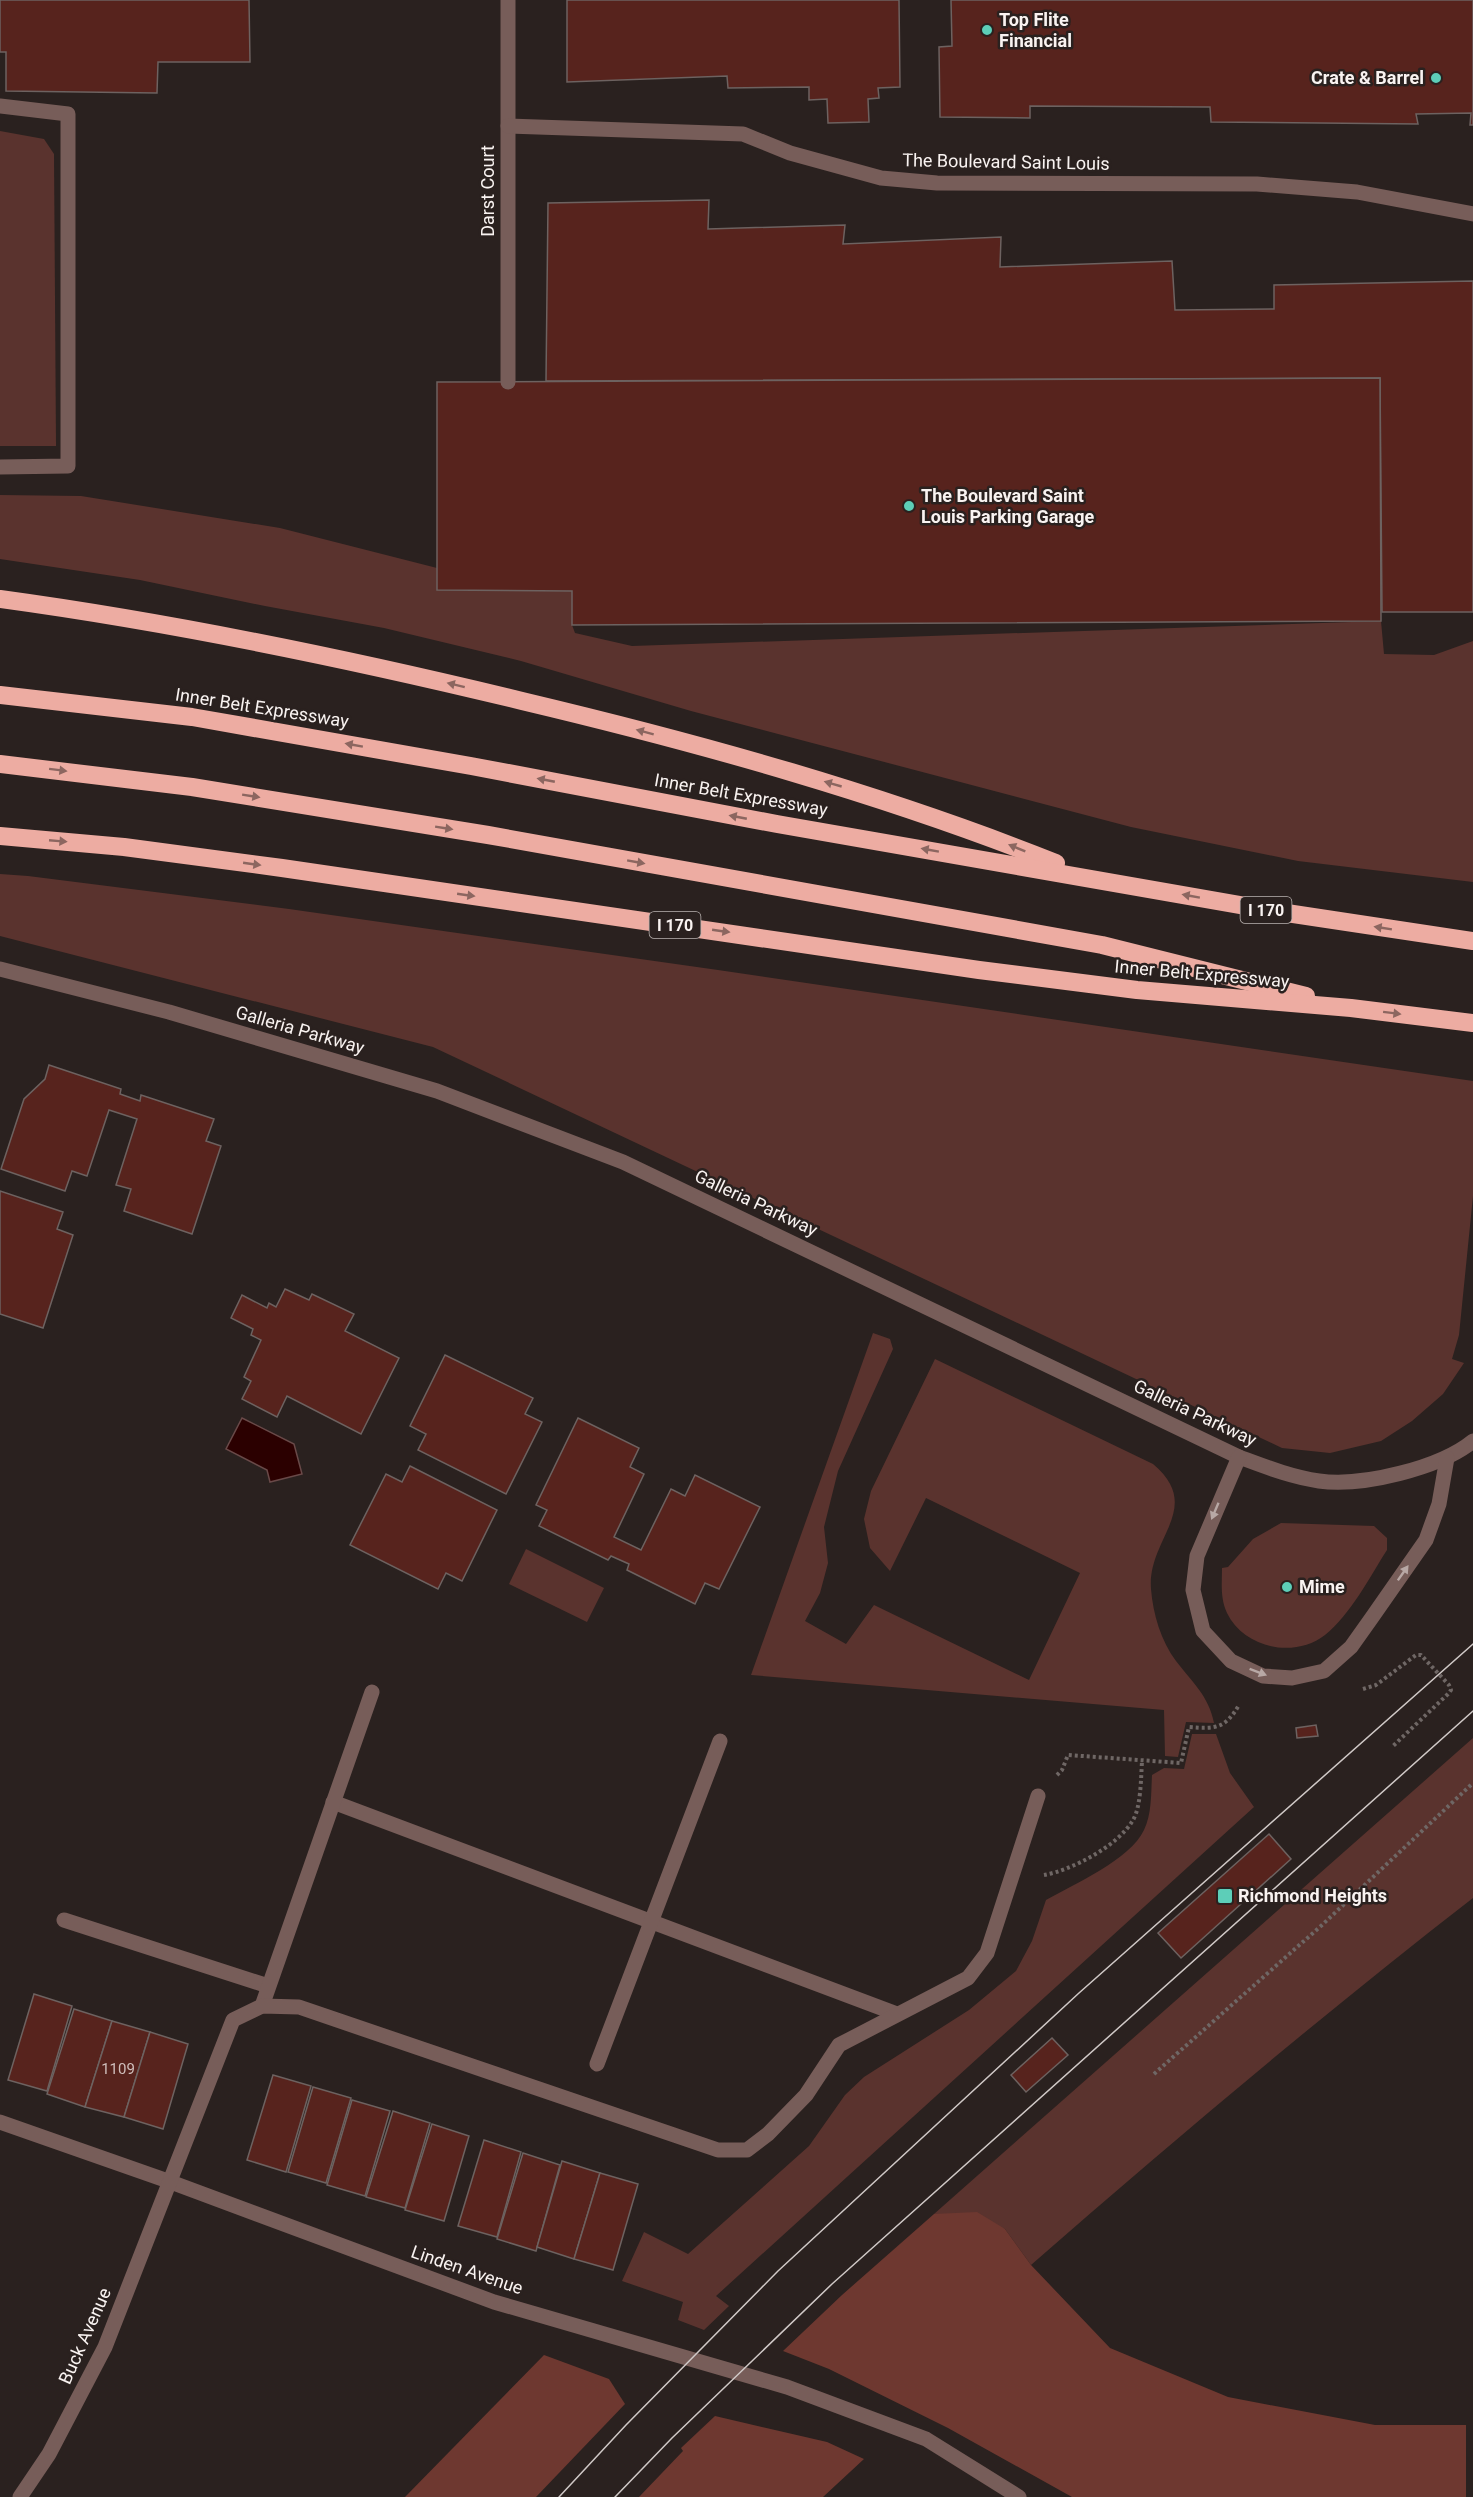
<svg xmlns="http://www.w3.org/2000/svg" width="1473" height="2497" font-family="Roboto,sans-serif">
	<rect width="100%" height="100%" fill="#2a211f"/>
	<g fill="#5a332e">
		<path d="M0 131 44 139 54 154 56 446H0Z"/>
		<path d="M0 495 81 496 280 528 437 568V590L572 591V625L575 633 632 646 1381 621 1384 654 1434 655 1473 641V882L1298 861 1131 827 691 711 521 661 384 628 265 606 140 580 0 559Z"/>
		<path d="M0 874 28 876 289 909 718 970 1473 1081V1196L1459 1335 1452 1359 1464 1363 1443 1394 1412 1421 1381 1441 1330 1453 1282 1448 433 1047 0 936Z"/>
		<path d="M873 1333 890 1339 893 1349 838 1471 824 1527 828 1563 820 1593 805 1621 846 1644 874 1605 1029 1680 1080 1573 926 1498 890 1571 870 1548 864 1519 871 1491 935 1359 1153 1464C1205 1508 1147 1538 1151 1589 1153 1614 1161 1641 1176 1661 1192 1682 1209 1696 1214 1723L1186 1722 1178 1757 1165 1756 1164 1710 751 1675Z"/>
		<path d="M1281 1523 1374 1526 1387 1538V1550C1369 1578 1351 1614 1325 1635 1294 1659 1244 1648 1227 1613 1220 1598 1222 1583 1222 1568L1228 1567 1253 1539Z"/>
		<path d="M526 1549 604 1588 587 1622 509 1584Z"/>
		<path d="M1192 1734H1216L1230 1773 1254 1807 716 2296 729 2306 704 2330 678 2320 683 2302 622 2281 644 2232 688 2254 809 2146 845 2095 864 2077 969 2010 1016 1971 1032 1941 1046 1900C1074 1884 1130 1860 1144 1830 1152 1814 1151 1792 1152 1775L1164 1768 1184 1769Z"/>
		<path d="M1473 1738V1898C1321 2016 1175 2139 1031 2265L1005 2229 934 2214Z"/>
	</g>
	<g fill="#6e3830">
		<path d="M977 2212 1005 2229 1031 2265 1110 2348 1228 2397 1375 2425H1466V2497H1072L948 2428 829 2369 783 2351 842 2295 934 2214Z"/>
		<path d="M544 2355 609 2379 625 2404 536 2497H405Z"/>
		<path d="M715 2416 827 2442 864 2459 823 2497H639L683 2451 681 2448Z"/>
	</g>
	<path fill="#2b0000" stroke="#694948" stroke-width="1.5" d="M242 1418 294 1444 302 1474 270 1482 267 1470 226 1449Z"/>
	<g fill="#57231d" stroke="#6d6260" stroke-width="1.5">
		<path d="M0 0H249L250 62H158L157 93 6 91V52H0Z"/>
		<path d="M567 0H899L900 87 878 88 879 98 868 99 869 122 828 123 827 99 809 100V87L728 88 727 76 567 82Z"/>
		<path d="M951 0H1473V125H1470L1471 113 1416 114 1418 124 1211 122 1210 107 1030 106V118L940 117 939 47 952 46Z"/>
		<path d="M709 200 708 229 845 225 843 244 1001 237 1000 267 1172 261 1175 310 1274 309V285L1473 281V612H1382L1380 378 546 381 548 203Z"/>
		<path d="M1380 378 1381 621 572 625V591L437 590V382Z"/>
		<path d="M49 1065 121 1089 120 1094 140 1101 141 1095 214 1119 206 1141 221 1146 192 1234 124 1211 131 1189 116 1185 137 1119 109 1110 87 1176 72 1171 65 1191 1 1169 24 1099 45 1079Z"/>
		<path d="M0 1191 63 1212 57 1229 73 1235 43 1328 0 1314Z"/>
		<path d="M285 1289 309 1300 312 1294 354 1314 345 1331 399 1358 361 1434 287 1396 277 1417 242 1399 251 1381 244 1377 261 1340 251 1335 253 1329 231 1318 242 1295 267 1308 269 1303 276 1307Z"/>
		<path d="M445 1355 533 1398 525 1414 542 1422 506 1494 418 1450 426 1434 410 1426Z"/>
		<path d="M578 1418 639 1448 630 1467 644 1474 614 1537 641 1550 671 1489 685 1496 695 1475 760 1507 719 1589 705 1583 695 1604 627 1570 629 1564 611 1556 608 1560 539 1526 547 1510 536 1505Z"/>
		<path d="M410 1466 497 1510 462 1581 446 1573 438 1589 350 1545 386 1474 402 1482Z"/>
		<path d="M1316 1725 1318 1736 1297 1738 1296 1728Z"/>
		<path d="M1269 1834 1291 1859 1181 1958 1158 1933Z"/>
		<path d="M34 1994 72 2006 47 2091 8 2080Z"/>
		<path d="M74 2009 112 2021 85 2107 47 2094Z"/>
		<path d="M112 2021 150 2032 124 2117 85 2107Z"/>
		<path d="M150 2032 188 2044 163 2129 124 2117Z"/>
		<path d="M1052 2038 1068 2055 1026 2092 1011 2075Z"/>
		<path d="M273 2075 311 2086 286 2172 247 2160Z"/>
		<path d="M313 2087 351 2098 326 2183 288 2172Z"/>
		<path d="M352 2100 390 2111 365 2196 327 2185Z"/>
		<path d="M393 2111 430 2123 405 2208 366 2197Z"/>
		<path d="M432 2124 469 2136 444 2221 405 2210Z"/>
		<path d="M484 2140 521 2152 497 2237 458 2226Z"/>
		<path d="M523 2153 560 2165 536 2251 497 2239Z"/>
		<path d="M562 2161 600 2173 574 2259 537 2247Z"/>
		<path d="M600 2173 638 2184 613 2270 574 2259Z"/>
	</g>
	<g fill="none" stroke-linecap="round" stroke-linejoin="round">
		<g stroke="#6f6765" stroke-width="4" stroke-dasharray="3 3" stroke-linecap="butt">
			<path d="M1363 1689 1376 1685 1416 1655H1421L1449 1685 1451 1690 1448 1694 1392 1747"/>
			<path d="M1057 1775 1062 1770 1068 1755 1181 1763 1189 1727C1215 1729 1225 1729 1239 1705"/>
			<path d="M1044 1875C1072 1870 1118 1846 1133 1820 1141 1807 1141 1777 1142 1761"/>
			<path d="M1154 2074 1322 1925 1473 1783"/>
		</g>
		<g stroke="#775d59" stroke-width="15">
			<path d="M508 0V382"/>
			<path d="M0 106 68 114V466L0 467"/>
			<path d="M508 126 743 134 790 153 881 178 937 183 1257 184 1357 192 1473 214"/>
			<path d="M0 969 169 1012 437 1091 623 1162 1239 1457C1266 1467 1291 1477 1319 1481 1362 1487 1440 1468 1473 1441"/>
			<path d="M1239 1457 1197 1556 1193 1590 1203 1631 1231 1661 1263 1676 1292 1678 1324 1671 1351 1647 1373 1616 1426 1540 1439 1504 1447 1458"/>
			<path d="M333 1802 897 2014"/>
			<path d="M64 1920 268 1986"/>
			<path d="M262 2006 372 1692"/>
			<path d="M597 2064 720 1741"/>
			<path d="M0 2122 168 2181 494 2302 787 2387 926 2439 1019 2497"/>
			<path d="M20 2497 49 2454 105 2347 233 2020 262 2006 299 2007 718 2150H747L768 2134 806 2095 839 2045 968 1978 987 1953 1038 1796"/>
		</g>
		<g stroke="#edaca2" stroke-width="18">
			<path d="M0 599C176 623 349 659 522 701 703 744 882 794 1056 863"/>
			<path d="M0 695 192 717 471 766 777 824 1280 912 1473 941"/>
			<path d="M0 764 192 787 488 835 1102 945 1306 996"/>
			<path d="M0 836 124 847 282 868 979 970 1137 990 1351 1008 1473 1023"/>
		</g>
		<g stroke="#d0c9c7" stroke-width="1.5">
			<path d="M559 2497 626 2425 778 2271 1079 1993 1473 1644"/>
			<path d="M615 2497 672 2438 832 2284 1473 1711"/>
		</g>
	</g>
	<defs><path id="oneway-solid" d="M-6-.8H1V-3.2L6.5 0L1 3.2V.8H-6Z" transform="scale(1.5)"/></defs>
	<g fill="#8c6660">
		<use href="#oneway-solid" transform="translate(456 685) rotate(-166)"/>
		<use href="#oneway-solid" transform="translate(645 732) rotate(-165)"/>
		<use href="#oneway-solid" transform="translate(354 745) rotate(-170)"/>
		<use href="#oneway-solid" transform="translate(58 770) rotate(7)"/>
		<use href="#oneway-solid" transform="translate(546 780) rotate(-169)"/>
		<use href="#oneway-solid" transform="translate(833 784) rotate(-164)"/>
		<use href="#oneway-solid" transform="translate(251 796) rotate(9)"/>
		<use href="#oneway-solid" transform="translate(738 817) rotate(-169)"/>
		<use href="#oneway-solid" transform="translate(444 828) rotate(9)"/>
		<use href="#oneway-solid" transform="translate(58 841) rotate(5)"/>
		<use href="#oneway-solid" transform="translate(1017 848) rotate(-158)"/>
		<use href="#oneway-solid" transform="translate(930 850) rotate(-170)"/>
		<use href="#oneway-solid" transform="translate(636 862) rotate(10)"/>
		<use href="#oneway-solid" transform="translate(252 864) rotate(8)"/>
		<use href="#oneway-solid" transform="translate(466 895) rotate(8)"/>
		<use href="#oneway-solid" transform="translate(1191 896) rotate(-170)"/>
		<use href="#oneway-solid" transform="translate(1383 928) rotate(-171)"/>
		<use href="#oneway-solid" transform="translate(721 931) rotate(8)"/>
		<use href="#oneway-solid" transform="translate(1392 1013) rotate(7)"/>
	</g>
	<g fill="#b8a8a5">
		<use href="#oneway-solid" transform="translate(1215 1511) rotate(113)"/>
		<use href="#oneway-solid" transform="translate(1403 1573) rotate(-55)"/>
		<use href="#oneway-solid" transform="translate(1258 1672) rotate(21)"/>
	</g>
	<g fill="#5dceb8" stroke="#2a211f" stroke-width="2">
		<circle cx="987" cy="30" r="6"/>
		<circle cx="1436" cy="78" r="6"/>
		<circle cx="909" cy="506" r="6"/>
		<circle cx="1287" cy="1587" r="6"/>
		<rect x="1217" y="1888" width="16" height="16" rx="3"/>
	</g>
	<g text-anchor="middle" stroke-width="5" stroke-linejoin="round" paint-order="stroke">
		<g font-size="15" fill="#d0bfbc">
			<text x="118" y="2074">1109</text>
		</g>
		<g fill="#2a211f" stroke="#bbb4b2" stroke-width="1.5">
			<rect x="1240.5" y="897" width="51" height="26" rx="4.5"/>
			<rect x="649.5" y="912" width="51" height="26" rx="4.5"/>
		</g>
		<g font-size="16" font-weight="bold" fill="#f9f3f1">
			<text x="1266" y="916">I 170</text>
			<text x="675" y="931">I 170</text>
		</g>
		<g font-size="18" font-weight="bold" fill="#f9f3f1" stroke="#2a211f" text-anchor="start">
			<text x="999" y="26">Top Flite<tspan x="999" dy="21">Financial</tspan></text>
			<text x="1424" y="84" text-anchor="end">Crate &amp; Barrel</text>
			<text x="921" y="502">The Boulevard Saint<tspan x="921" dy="21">Louis Parking Garage</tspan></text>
			<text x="1299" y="1593">Mime</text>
			<text x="1238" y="1902">Richmond Heights</text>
		</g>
		<g font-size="18" fill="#f9f3f1" stroke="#2a211f">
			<text transform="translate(1006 162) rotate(1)" y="6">The Boulevard Saint Louis</text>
			<text transform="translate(488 191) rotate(-90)" y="6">Darst Court</text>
			<text transform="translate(262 708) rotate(9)" y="6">Inner Belt Expressway</text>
			<text transform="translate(741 795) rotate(10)" y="6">Inner Belt Expressway</text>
			<text transform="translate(1202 974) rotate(5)" y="6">Inner Belt Expressway</text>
			<text transform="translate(300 1030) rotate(16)" y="6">Galleria Parkway</text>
			<text transform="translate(756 1203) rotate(25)" y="6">Galleria Parkway</text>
			<text transform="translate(1195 1413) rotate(25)" y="6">Galleria Parkway</text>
			<text transform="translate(467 2270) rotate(19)" y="6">Linden Avenue</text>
			<text transform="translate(85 2336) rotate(-66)" y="6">Buck Avenue</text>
		</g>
	</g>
</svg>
